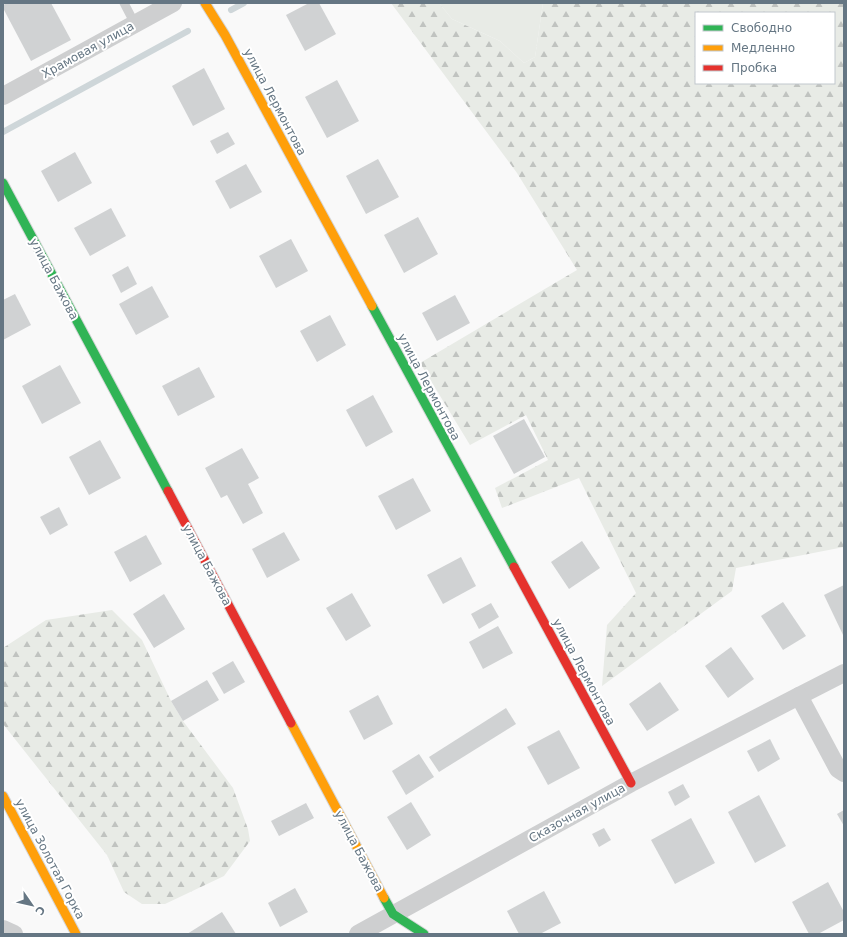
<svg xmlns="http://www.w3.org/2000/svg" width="847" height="937" font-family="'DejaVu Sans',sans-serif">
	<defs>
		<pattern id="forest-firs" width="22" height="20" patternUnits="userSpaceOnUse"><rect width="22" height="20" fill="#e8ebe6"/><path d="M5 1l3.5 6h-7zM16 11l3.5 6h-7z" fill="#c0c3c0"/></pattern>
	</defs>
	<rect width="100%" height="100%" fill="#f9f9f9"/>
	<path fill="#e8ebe6" d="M439 3H543L535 57 524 63 500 41 452 19Z"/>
	<g fill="url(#forest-firs)" fill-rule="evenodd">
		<path d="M391 3H439L452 19 500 41 524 63 535 57 543 3H844V547L736 568 732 591 602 686 607 625 636 593 579 478 502 508 495 488 548 460 526 415 470 445 420 363 577 270 517 173ZM696 13H834V83H696Z"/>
		<path d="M112 610 142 640 171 701 183 721 233 788 248 829 250 841 224 876 165 904H142L124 892 107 855 3 724V648L46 620Z"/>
	</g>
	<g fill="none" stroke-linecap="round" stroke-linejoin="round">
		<g stroke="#ced6d9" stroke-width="6">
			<path d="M231 10 244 3"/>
			<path d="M3 132 188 31"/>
		</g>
	</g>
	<g fill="#d0d2d3">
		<path d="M7 3H51L71 40 31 61 3 8V5Z"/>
		<path d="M309 3H319L336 34 305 51 286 15Z"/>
		<path d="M204 68 225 109 193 126 172 86Z"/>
		<path d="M337 80 359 121 327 138 305 97Z"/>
		<path d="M228 132 235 144 217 154 210 141Z"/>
		<path d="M75 152 92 183 58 202 41 171Z"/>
		<path d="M378 159 399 197 366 214 346 176Z"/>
		<path d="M246 164 262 192 230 209 215 181Z"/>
		<path d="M111 208 126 236 90 256 74 228Z"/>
		<path d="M418 217 438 254 404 273 384 235Z"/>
		<path d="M291 239 308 271 276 288 259 256Z"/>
		<path d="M128 266 137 284 121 293 112 275Z"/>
		<path d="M152 286 169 317 136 335 119 304Z"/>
		<path d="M15 294 31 325 3 340V300Z"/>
		<path d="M455 295 470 323 437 341 422 313Z"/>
		<path d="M330 315 346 345 317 362 300 331Z"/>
		<path d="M60 365 81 403 42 424 22 386Z"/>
		<path d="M199 367 215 397 178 416 162 386Z"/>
		<path d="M373 395 393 432 366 447 346 410Z"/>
		<path d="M524 419 545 457 514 474 493 436Z"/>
		<path d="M100 440 121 478 89 495 69 457Z"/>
		<path d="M242 448 259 478 248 484 263 513 243 524 227 495 221 498 205 468Z"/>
		<path d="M413 478 431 511 396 530 378 496Z"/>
		<path d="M59 507 68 525 50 535 40 517Z"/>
		<path d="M284 532 300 560 267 578 252 549Z"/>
		<path d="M146 535 162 564 130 582 114 552Z"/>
		<path d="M582 541 600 568 569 589 551 562Z"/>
		<path d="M461 557 476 586 443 604 427 575Z"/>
		<path d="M844 585V637L824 595Z"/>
		<path d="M352 593 371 626 346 641 326 608Z"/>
		<path d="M164 594 185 629 154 648 133 614Z"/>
		<path d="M783 602 806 636 783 650 761 616Z"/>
		<path d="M491 603 499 617 479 629 471 614Z"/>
		<path d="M498 626 513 653 483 669 469 642Z"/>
		<path d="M731 647 754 679 728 698 705 666Z"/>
		<path d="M233 661 245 682 224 694 212 673Z"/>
		<path d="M207 680 219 700 183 721 171 701Z"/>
		<path d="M660 682 679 710 647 731 629 704Z"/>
		<path d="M378 695 393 724 364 740 349 711Z"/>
		<path d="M506 708 516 724 439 772 429 757Z"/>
		<path d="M559 730 580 768 548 785 527 747Z"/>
		<path d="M770 739 780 759 758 772 747 751Z"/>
		<path d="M419 754 434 777 406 795 392 771Z"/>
		<path d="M683 784 690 797 675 806 668 792Z"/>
		<path d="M759 795 786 846 755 863 728 812Z"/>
		<path d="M411 802 431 835 407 850 387 817Z"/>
		<path d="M306 803 314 818 279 836 271 821Z"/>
		<path d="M844 810V826L837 814Z"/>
		<path d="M691 818 715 863 675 884 651 840Z"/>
		<path d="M604 828 611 840 599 847 592 834Z"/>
		<path d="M828 882 844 912V920L818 934H809L792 902Z"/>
		<path d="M295 888 308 912 280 927 268 903Z"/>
		<path d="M544 891 561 923 540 934H519L507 911Z"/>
		<path d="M222 912 236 934H187Z"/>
	</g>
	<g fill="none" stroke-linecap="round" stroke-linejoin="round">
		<g stroke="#d5d6d7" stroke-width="11">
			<g id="fast">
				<path d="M3 183 168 491"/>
				<path d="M372 306 514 567"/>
				<path d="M384 898 393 914 424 934"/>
			</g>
		</g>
		<g stroke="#d5d6d7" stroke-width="11">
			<g id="slow">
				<path d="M205 3 225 35 372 306"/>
				<path d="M291 723 384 898"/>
				<path d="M3 796 76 934"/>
			</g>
		</g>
		<g stroke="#d5d6d7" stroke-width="11">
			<g id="jam">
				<path d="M168 491 291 723"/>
				<path d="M514 567 631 783"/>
			</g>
		</g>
		<path stroke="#cecfd0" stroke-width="9" d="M124 3 135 24"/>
		<g stroke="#cecfd0" stroke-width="18">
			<path d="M3 96 173 3"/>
			<path d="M799 696 844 673"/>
			<path d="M3 929 14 934"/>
			<path d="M358 934 631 783 799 696 838 769 844 773"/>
		</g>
		<use href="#fast" stroke="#30b455" stroke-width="9"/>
		<use href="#slow" stroke="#ff9f0a" stroke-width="9"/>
		<use href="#jam" stroke="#e5322d" stroke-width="9"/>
	</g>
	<g text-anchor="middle" stroke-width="4" stroke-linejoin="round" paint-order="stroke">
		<g font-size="12" fill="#657683" stroke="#fff">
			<text transform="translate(88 50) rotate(-29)" y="4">Храмовая улица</text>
			<text transform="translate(275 102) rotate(62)" y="4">улица Лермонтова</text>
			<text transform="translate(54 279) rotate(62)" y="4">улица Бажова</text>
			<text transform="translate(429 387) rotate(62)" y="4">улица Лермонтова</text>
			<text transform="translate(207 565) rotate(62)" y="4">улица Бажова</text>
			<text transform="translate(584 672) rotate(62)" y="4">улица Лермонтова</text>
			<text transform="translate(577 813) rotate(-29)" y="4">Сказочная улица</text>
			<text transform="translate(359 851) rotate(62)" y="4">улица Бажова</text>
			<text transform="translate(50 859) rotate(62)" y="4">улица Золотая Горка</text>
		</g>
	</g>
	<rect width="847" height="937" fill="none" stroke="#657683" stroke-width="8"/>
	<rect x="695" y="12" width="140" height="72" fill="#ffffff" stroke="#c1c8cd"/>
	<rect x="703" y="25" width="20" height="6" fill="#30b455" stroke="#c1c8cd"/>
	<text x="731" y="32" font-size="12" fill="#657683">Свободно</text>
	<rect x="703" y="45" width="20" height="6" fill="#ff9f0a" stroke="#c1c8cd"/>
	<text x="731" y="52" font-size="12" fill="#657683">Медленно</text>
	<rect x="703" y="65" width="20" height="6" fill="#e5322d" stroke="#c1c8cd"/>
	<text x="731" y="72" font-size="12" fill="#657683">Пробка</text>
	<g transform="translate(32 905) rotate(124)" stroke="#ffffff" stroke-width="3" paint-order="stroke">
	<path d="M0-3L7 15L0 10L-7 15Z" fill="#657683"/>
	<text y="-6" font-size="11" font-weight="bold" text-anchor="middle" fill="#657683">С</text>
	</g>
</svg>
